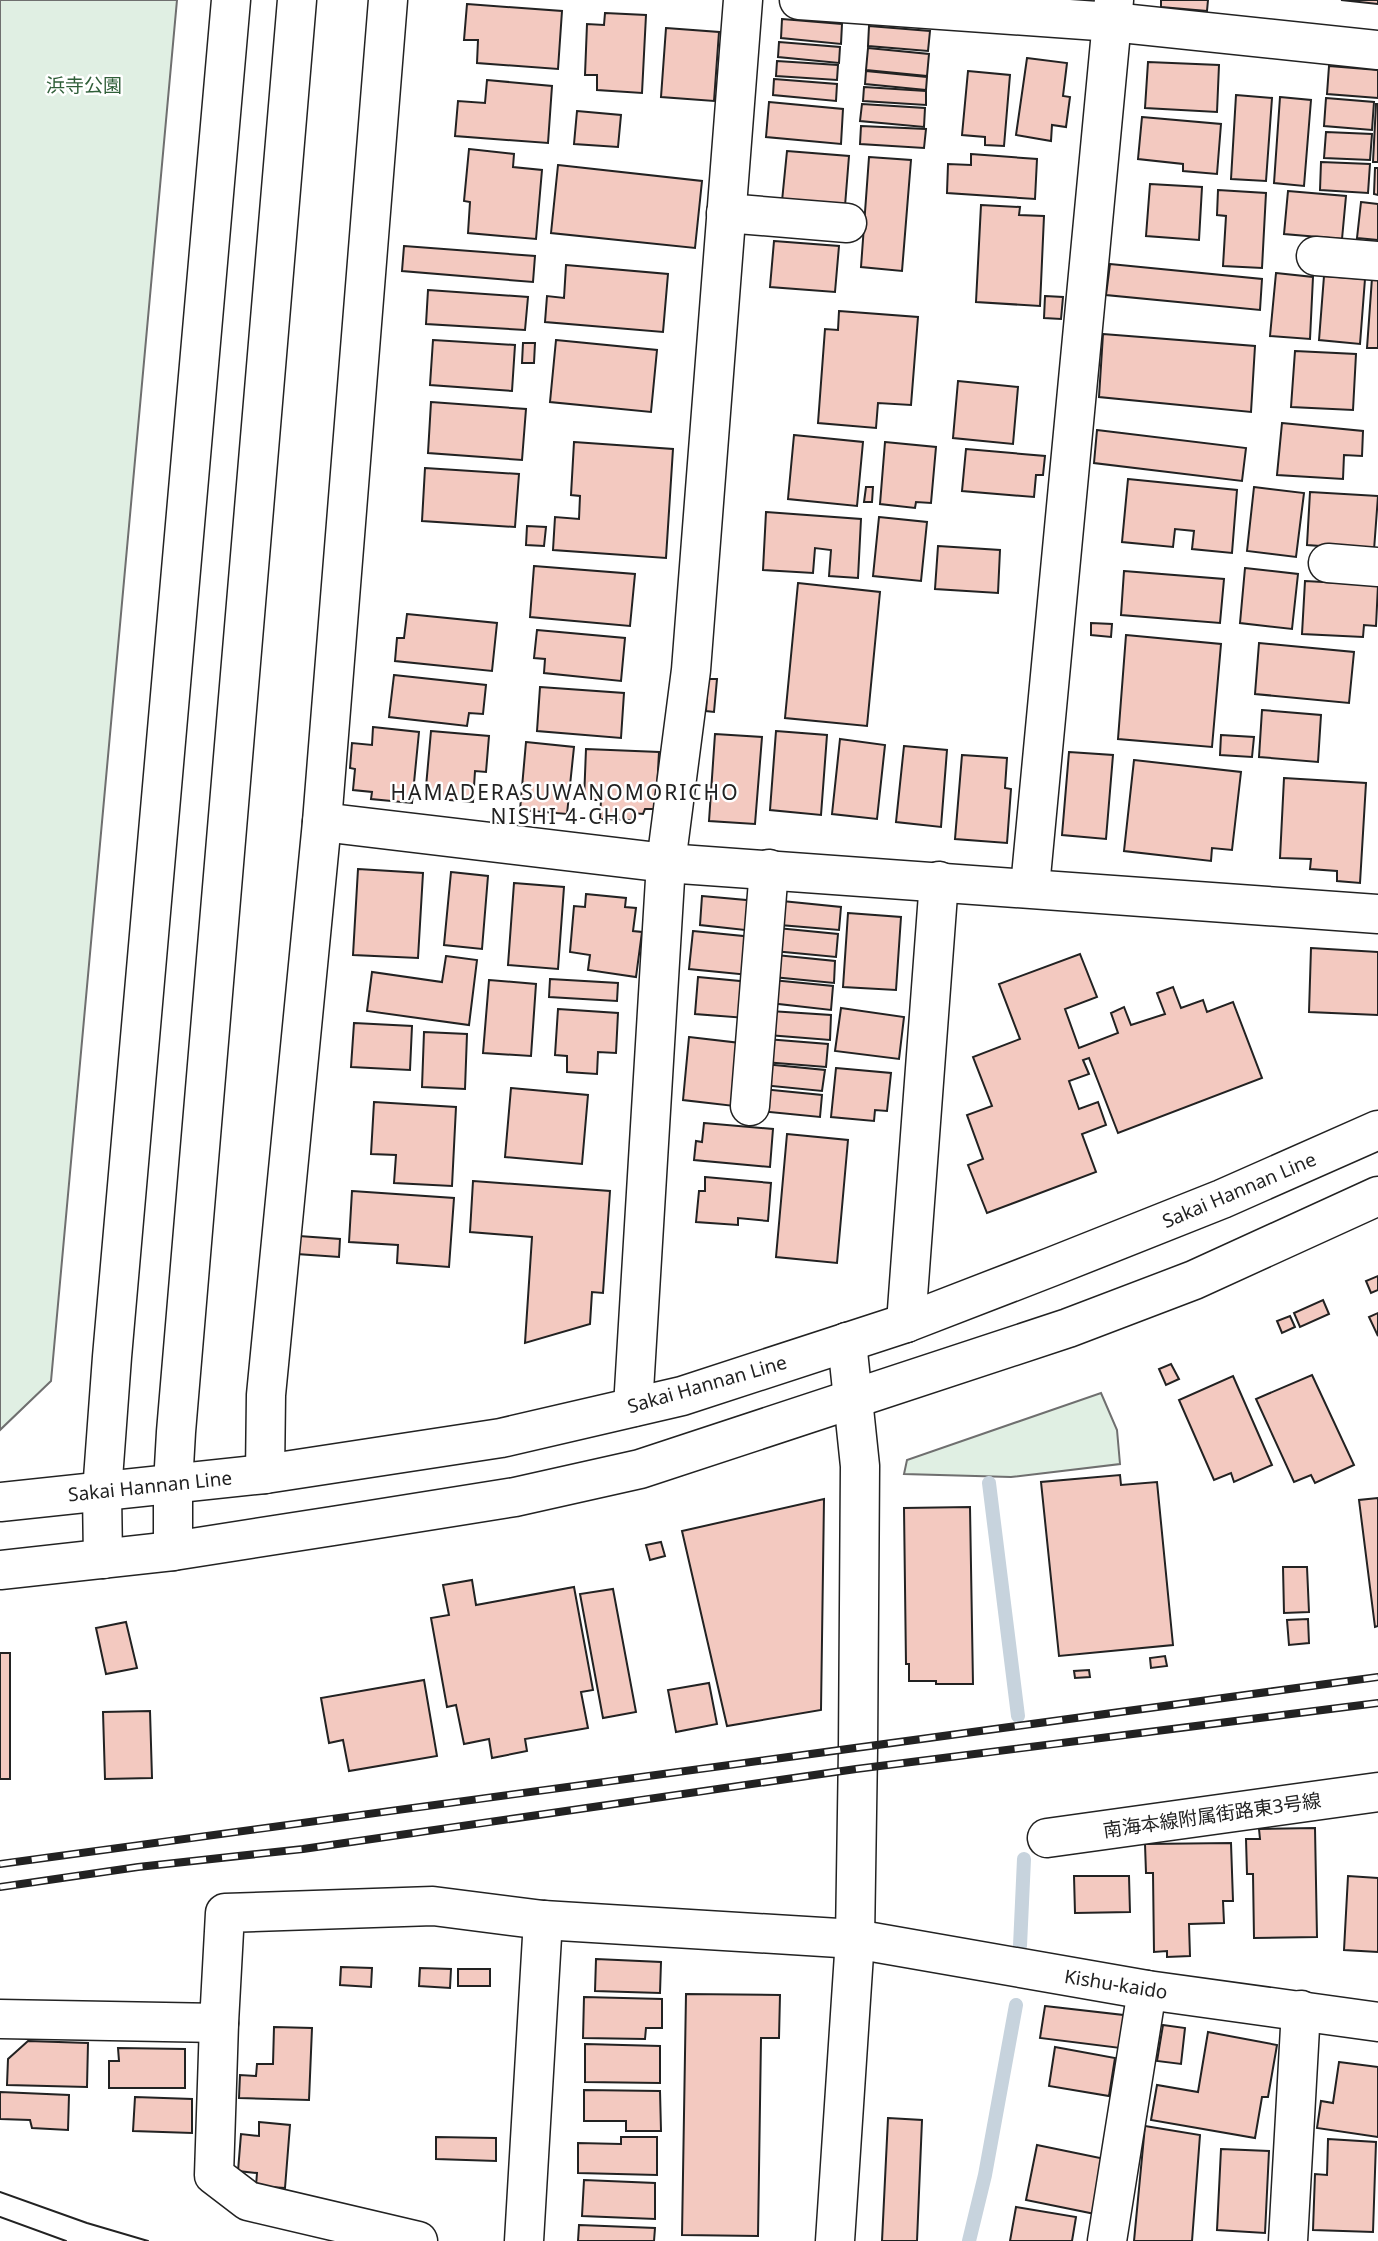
<svg xmlns="http://www.w3.org/2000/svg" width="1378" height="2241" font-family="'Noto Sans','Noto Sans JP',sans-serif">
	<rect width="100%" height="100%" fill="#fff"/>
	<g fill="#e0efe3" stroke="#6f6f6f" stroke-width="2">
		<path d="M0 0H177L51 1381 0 1430Z"/>
		<path d="M1101 1393 1117 1430 1120 1464 1011 1477 904 1474 907 1460Z"/>
	</g>
	<g fill="none" stroke-linecap="round" stroke-linejoin="round">
		<g stroke="#c7d3dd" stroke-width="14">
			<path d="M989 1483 1018 1716"/>
			<path d="M1020 1946 1024 1859"/>
			<path d="M969 2241 985 2175 1016 2005"/>
		</g>
	</g>
	<g fill="#f3c9c0" stroke="#222" stroke-width="2">
		<path d="M1161 0H1208L1207 11 1161 7Z"/>
		<path d="M1341 0H1378V4Z"/>
		<path d="M467 4 562 11 558 69 477 63 478 40H464Z"/>
		<path d="M605 13 646 15 642 93 597 90V75H585L587 24 604 25Z"/>
		<path d="M782 19 842 24 841 44 781 38Z"/>
		<path d="M869 26 930 31 928 51 868 46Z"/>
		<path d="M666 28 719 32 714 101 661 97Z"/>
		<path d="M779 42 840 47 839 63 778 57Z"/>
		<path d="M868 48 929 54 927 76 866 70Z"/>
		<path d="M1027 58 1067 63 1063 96 1070 97 1066 127 1052 125 1051 141 1016 135Z"/>
		<path d="M777 61 838 65 837 80 776 76Z"/>
		<path d="M1148 62 1219 65 1217 112 1145 108Z"/>
		<path d="M1329 66 1378 70V98L1327 94Z"/>
		<path d="M866 71 927 77 926 90 865 84Z"/>
		<path d="M968 71 1010 75 1004 146 985 145V137L962 135Z"/>
		<path d="M774 79 837 84 836 101 773 95Z"/>
		<path d="M487 80 552 86 548 143 455 136 458 101 485 103Z"/>
		<path d="M864 87 926 91V105L863 101Z"/>
		<path d="M1236 95 1272 98 1266 181 1231 179Z"/>
		<path d="M1280 97 1311 100 1304 186 1274 183Z"/>
		<path d="M1326 98 1374 102 1372 130 1324 126Z"/>
		<path d="M769 102 843 109 841 144 766 137Z"/>
		<path d="M862 104 925 108 924 127 860 121Z"/>
		<path d="M1376 104H1378V162H1373Z"/>
		<path d="M577 111 621 115 618 147 574 144Z"/>
		<path d="M1142 117 1221 124 1217 174 1183 171V164L1138 159Z"/>
		<path d="M861 126 926 129 924 148 860 144Z"/>
		<path d="M1326 132 1372 134 1370 160 1324 158Z"/>
		<path d="M469 149 514 154 513 167 542 170 536 239 468 233 470 202 464 201Z"/>
		<path d="M787 151 849 156 845 206 782 201Z"/>
		<path d="M971 154 1037 159 1035 199 947 193 948 164 971 165Z"/>
		<path d="M869 157 911 160 902 271 861 267Z"/>
		<path d="M1321 162 1370 164 1368 193 1320 190Z"/>
		<path d="M558 165 702 181 695 248 551 233Z"/>
		<path d="M1375 168H1378V195L1374 194Z"/>
		<path d="M1150 184 1202 187 1199 240 1146 236Z"/>
		<path d="M1218 190 1266 193 1262 268 1223 266 1226 216 1217 215Z"/>
		<path d="M1288 191 1346 196 1342 239 1284 234Z"/>
		<path d="M1361 202 1378 204V240L1357 238Z"/>
		<path d="M981 205 1020 207 1019 215 1044 216 1040 306 976 302Z"/>
		<path d="M774 241 839 246 835 292 770 287Z"/>
		<path d="M404 246 535 256 533 282 402 271Z"/>
		<path d="M1110 264 1262 279 1260 310 1106 295Z"/>
		<path d="M566 265 668 274 663 332 545 322 547 296 564 298Z"/>
		<path d="M1276 273 1313 277 1310 339 1270 336Z"/>
		<path d="M1324 276 1365 279 1360 344 1319 340Z"/>
		<path d="M1372 278 1378 279V348H1367Z"/>
		<path d="M428 290 528 297 525 330 426 324Z"/>
		<path d="M1045 296 1063 297 1061 319 1044 318Z"/>
		<path d="M839 311 918 317 911 405 878 403 876 428 818 423 825 329 838 330Z"/>
		<path d="M1103 334 1255 346 1251 412 1099 397Z"/>
		<path d="M433 340 515 345 512 391 430 385Z"/>
		<path d="M556 340 657 350 651 412 550 402Z"/>
		<path d="M523 343H535L534 363H522Z"/>
		<path d="M1295 351 1356 354 1353 410 1291 407Z"/>
		<path d="M958 381 1018 387 1013 444 953 438Z"/>
		<path d="M431 402 526 409 522 460 428 453Z"/>
		<path d="M1282 423 1363 431 1362 456 1344 455 1343 479 1277 475Z"/>
		<path d="M1097 430 1246 448 1242 481 1094 463Z"/>
		<path d="M794 435 863 442 857 506 788 499Z"/>
		<path d="M574 442 673 449 666 558 553 550 555 517 579 519 580 496 571 495Z"/>
		<path d="M885 442 936 447 931 503 916 502 915 508 880 504Z"/>
		<path d="M966 449 1045 456 1043 475H1036L1034 497 962 491Z"/>
		<path d="M425 468 519 474 515 527 422 521Z"/>
		<path d="M1128 479 1237 490 1232 553 1192 549 1194 531 1175 529 1173 547 1122 542Z"/>
		<path d="M866 487H873L872 502H864Z"/>
		<path d="M1254 487 1304 493 1296 557 1247 551Z"/>
		<path d="M1310 492 1378 496 1374 550 1307 545Z"/>
		<path d="M766 512 861 519 858 578 829 576 831 550 815 548 813 573 763 570Z"/>
		<path d="M879 517 927 522 921 581 873 576Z"/>
		<path d="M527 526 546 527 544 546 526 545Z"/>
		<path d="M938 546 1000 550 998 593 935 589Z"/>
		<path d="M534 566 635 574 630 626 530 617Z"/>
		<path d="M1245 568 1298 574 1292 629 1240 623Z"/>
		<path d="M1124 571 1224 579 1220 623 1121 615Z"/>
		<path d="M1305 581 1378 585 1376 626 1364 625 1363 637 1302 634Z"/>
		<path d="M798 583 880 592 867 726 785 718Z"/>
		<path d="M407 614 497 623 492 671 395 661 397 638H404Z"/>
		<path d="M1091 623 1112 624 1111 637 1091 635Z"/>
		<path d="M537 630 625 638 621 681 544 673 545 659 534 658Z"/>
		<path d="M1126 635 1221 644 1212 747 1118 739Z"/>
		<path d="M1259 643 1354 652 1349 703 1255 694Z"/>
		<path d="M394 675 486 685 483 714 469 713 467 726 389 717Z"/>
		<path d="M708 679H717L714 712 706 711Z"/>
		<path d="M540 687 624 693 621 738 537 731Z"/>
		<path d="M1262 710 1321 715 1318 762 1259 757Z"/>
		<path d="M373 727 419 732 412 803 371 799 372 792 353 790 355 769 350 768 352 743 372 745Z"/>
		<path d="M431 731 489 736 486 772 475 771 473 802 425 798Z"/>
		<path d="M776 731 827 735 821 815 770 810Z"/>
		<path d="M715 734 762 737 755 824 709 821Z"/>
		<path d="M1221 735 1254 737 1252 757 1220 755Z"/>
		<path d="M840 739 885 745 877 819 832 814Z"/>
		<path d="M526 742 574 747 567 814 520 810Z"/>
		<path d="M904 746 947 750 941 827 896 822Z"/>
		<path d="M586 749 659 752 656 809H645L643 814 633 813 632 820 600 819 601 800H584Z"/>
		<path d="M1069 752 1113 755 1106 839 1062 835Z"/>
		<path d="M962 755 1007 758 1005 788 1011 789 1007 843 955 839Z"/>
		<path d="M1134 760 1241 772 1232 850 1212 848 1211 861 1124 851Z"/>
		<path d="M1284 778 1366 783 1360 883 1337 881V871L1310 869 1311 859 1280 858Z"/>
		<path d="M358 869 423 873 418 958 353 955Z"/>
		<path d="M451 872 488 876 482 949 444 945Z"/>
		<path d="M514 883 564 887 558 969 508 965Z"/>
		<path d="M586 894 626 898 625 907 636 908 633 931 642 932 636 977 588 970 590 955 570 952 574 906 585 907Z"/>
		<path d="M702 896 757 901 754 931 700 925Z"/>
		<path d="M782 901 841 907 839 930 780 925Z"/>
		<path d="M848 913 901 917 896 990 843 987Z"/>
		<path d="M777 928 838 934 836 957 774 951Z"/>
		<path d="M693 931 753 937 749 975 689 969Z"/>
		<path d="M1311 948 1378 952V1015L1309 1012Z"/>
		<path d="M1080 954 1097 997 1065 1009 1079 1048 1118 1033 1111 1013 1124 1007 1131 1025 1165 1014 1157 993 1173 987 1181 1008 1203 1000 1207 1012 1233 1002 1262 1078 1118 1133 1089 1058 1083 1060 1089 1074 1069 1081 1079 1109 1098 1102 1106 1125 1082 1134 1096 1172 987 1213 968 1165 983 1159 967 1115 992 1106 973 1057 1020 1039 999 984Z"/>
		<path d="M776 955 835 961 834 983 773 977Z"/>
		<path d="M446 956 477 960 469 1025 367 1011 372 972 442 982Z"/>
		<path d="M698 977 750 982 746 1018 695 1014Z"/>
		<path d="M550 979 618 983 617 1001 549 997Z"/>
		<path d="M489 980 536 984 531 1056 483 1053Z"/>
		<path d="M772 980 833 986 831 1010 770 1003Z"/>
		<path d="M841 1008 904 1017 899 1059 835 1051Z"/>
		<path d="M558 1009 618 1013 616 1053 598 1052 597 1074 567 1072V1056L555 1055Z"/>
		<path d="M770 1011 831 1015 830 1040 768 1035Z"/>
		<path d="M354 1023 412 1026 410 1070 351 1067Z"/>
		<path d="M424 1032 467 1034 465 1089 422 1087Z"/>
		<path d="M689 1037 740 1043 734 1106 683 1100Z"/>
		<path d="M766 1039 828 1044 826 1067 764 1062Z"/>
		<path d="M764 1064 825 1070 822 1091 762 1085Z"/>
		<path d="M836 1068 891 1073 887 1111 875 1110 874 1121 831 1117Z"/>
		<path d="M511 1088 588 1095 582 1164 505 1157Z"/>
		<path d="M762 1089 822 1095 820 1117 760 1111Z"/>
		<path d="M374 1102 456 1107 452 1186 394 1183 396 1155 371 1154Z"/>
		<path d="M704 1123 773 1129 770 1167 694 1160 696 1141 702 1142Z"/>
		<path d="M787 1134 848 1140 837 1263 776 1257Z"/>
		<path d="M705 1177 771 1183 768 1221 738 1218V1225L696 1222 699 1191H705Z"/>
		<path d="M473 1181 610 1191 603 1293 592 1292 590 1324 525 1343 532 1237 470 1232Z"/>
		<path d="M352 1191 454 1198 449 1267 397 1263 398 1245 349 1242Z"/>
		<path d="M299 1236 340 1239 339 1257 297 1254Z"/>
		<path d="M1378 1276V1290L1371 1293 1366 1281Z"/>
		<path d="M1323 1300 1329 1314 1300 1327 1294 1313Z"/>
		<path d="M1378 1313V1336L1369 1317Z"/>
		<path d="M1290 1316 1295 1327 1282 1333 1277 1321Z"/>
		<path d="M1171 1364 1179 1379 1166 1385 1159 1369Z"/>
		<path d="M1312 1375 1354 1465 1315 1483 1311 1475 1294 1482 1256 1399Z"/>
		<path d="M1233 1376 1272 1465 1234 1482 1231 1473 1214 1480 1179 1400Z"/>
		<path d="M1120 1475 1121 1485 1157 1482 1173 1645 1059 1656 1041 1482Z"/>
		<path d="M1378 1498V1626L1375 1627 1359 1500Z"/>
		<path d="M824 1499 821 1710 727 1726 682 1531Z"/>
		<path d="M970 1507 973 1684H936V1681H909V1664H906L904 1508Z"/>
		<path d="M661 1542 665 1556 650 1560 646 1545Z"/>
		<path d="M1283 1567H1307L1309 1612 1284 1613Z"/>
		<path d="M472 1580 476 1605 574 1587 593 1690 581 1692 588 1728 525 1739 527 1751 492 1758 489 1739 464 1744 456 1705 447 1707 431 1618 449 1615 443 1585Z"/>
		<path d="M613 1589 636 1712 603 1718 580 1594Z"/>
		<path d="M1308 1619 1309 1643 1289 1645 1287 1620Z"/>
		<path d="M126 1622 137 1668 106 1674 96 1628Z"/>
		<rect x="0" y="1653" width="10" height="126"/>
		<path d="M1165 1656 1167 1666 1151 1668 1150 1658Z"/>
		<path d="M1089 1670 1090 1677 1075 1678 1074 1671Z"/>
		<path d="M424 1680 437 1756 349 1771 343 1740 329 1743 321 1698Z"/>
		<path d="M709 1683 717 1724 676 1732 668 1690Z"/>
		<path d="M150 1711 152 1778 105 1779 103 1712Z"/>
		<path d="M1315 1828 1317 1937 1254 1938 1253 1874H1247L1246 1839H1260L1259 1829Z"/>
		<path d="M1231 1843 1233 1901H1223L1224 1923 1189 1924 1190 1956 1167 1957V1951L1154 1952 1153 1873H1146L1145 1844Z"/>
		<path d="M1074 1876H1129L1130 1912 1075 1913Z"/>
		<path d="M1348 1876 1378 1878V1952L1344 1950Z"/>
		<path d="M596 1959 661 1962 660 1993 595 1991Z"/>
		<path d="M341 1967 372 1968 371 1987 340 1985Z"/>
		<path d="M420 1968 451 1969 450 1988 419 1986Z"/>
		<rect x="458" y="1969" width="32" height="17"/>
		<path d="M686 1994 780 1995 779 2038H761L758 2236 682 2235Z"/>
		<path d="M584 1997 662 1999V2028H646L645 2039 583 2038Z"/>
		<path d="M1045 2006 1132 2016 1128 2049 1040 2038Z"/>
		<path d="M1163 2025 1185 2028 1181 2064 1157 2061Z"/>
		<path d="M274 2027 312 2028 309 2100 239 2098 240 2075 256 2076 257 2064H273Z"/>
		<path d="M1208 2032 1277 2045 1268 2097H1262L1255 2138 1151 2120 1157 2085 1198 2092Z"/>
		<path d="M28 2041 88 2043 87 2087 7 2085 8 2059Z"/>
		<path d="M585 2044 660 2046V2083L585 2082Z"/>
		<path d="M1055 2047 1115 2058 1109 2096 1049 2086Z"/>
		<path d="M118 2048 185 2049V2088H109V2061H119Z"/>
		<path d="M1339 2062 1378 2067V2137L1317 2128 1321 2101 1333 2103Z"/>
		<path d="M584 2090 660 2091 661 2131H626V2121H584Z"/>
		<path d="M0 2092 69 2095 68 2130 32 2128 30 2120 0 2119Z"/>
		<path d="M135 2097 192 2099V2133L133 2131Z"/>
		<path d="M888 2118 922 2120 917 2241H882Z"/>
		<path d="M259 2122 290 2125 285 2188 256 2186 257 2173 238 2171 241 2134 259 2136Z"/>
		<path d="M1145 2126 1200 2135 1192 2241H1134Z"/>
		<path d="M436 2137 496 2138V2161L436 2159Z"/>
		<path d="M621 2137H657V2175L578 2173V2143L621 2144Z"/>
		<path d="M1328 2139 1376 2142 1373 2232 1313 2230 1315 2174 1327 2175Z"/>
		<path d="M1037 2145 1105 2159 1095 2214 1026 2200Z"/>
		<path d="M1221 2149 1269 2151 1265 2233 1217 2230Z"/>
		<path d="M584 2180 655 2183V2219L582 2216Z"/>
		<path d="M1016 2207 1076 2217 1072 2241H1010Z"/>
		<path d="M579 2225 655 2228 654 2241H578Z"/>
	</g>
	<g fill="none" stroke-linecap="round" stroke-linejoin="round">
		<g stroke="#222" stroke-width="41">
			<g id="minor">
				<path d="M799 0 1112 22 1378 50"/>
				<path d="M726 213 847 223"/>
				<path d="M1316 256 1378 261"/>
				<path d="M1328 563 1378 567"/>
				<path d="M322 822 666 863 1378 914"/>
				<path d="M1030 887 1114 0"/>
				<path d="M750 1106 769 869"/>
				<path d="M906 1323 939 881"/>
				<path d="M633 1407 666 863 691 670 743 0"/>
				<path d="M265 1474 266 1395 322 822 388 0"/>
				<path d="M173 1551V1484L176 1432 297 0"/>
				<path d="M103 1559 102 1492 112 1357 231 0"/>
				<path d="M1047 1838 1378 1792"/>
				<path d="M0 2019 219 2023 225 1913 433 1906 543 1920 855 1939 1147 1990 1378 2022"/>
				<path d="M219 2023 214 2175 248 2201 418 2241"/>
				<path d="M524 2241 543 1920"/>
				<path d="M835 2241 855 1939 858 1749 860 1466 847 1342"/>
				<path d="M1107 2241 1147 1990"/>
				<path d="M1288 2241 1301 2010"/>
			</g>
		</g>
		<g stroke="#222" stroke-width="41">
			<g id="major">
				<path d="M0 1502 265 1474 501 1438 682 1396 906 1323 1051 1267 1222 1199 1378 1130"/>
				<path d="M0 1570 173 1551 333 1526 515 1497 640 1469 1068 1328 1194 1280 1378 1196"/>
			</g>
		</g>
		<use href="#minor" stroke="#fff" stroke-width="38"/>
		<use href="#major" stroke="#fff" stroke-width="38"/>
		<g stroke="#222" stroke-width="2">
			<path d="M0 2192 87 2223 148 2241"/>
			<path d="M0 2217 66 2241"/>
		</g>
		<g stroke="#222" stroke-width="8">
			<g id="rail">
				<path d="M0 1864 1378 1677"/>
				<path d="M0 1887 138 1867 303 1849 856 1769 1378 1703"/>
			</g>
		</g>
		<use href="#rail" stroke="#fff" stroke-width="5" stroke-dasharray="16" stroke-linecap="butt"/>
	</g>
	<g text-anchor="middle" stroke-width="5" stroke-linejoin="round" paint-order="stroke">
		<g font-size="19" fill="#2f5e38" stroke="#fff">
			<text x="84" y="92">浜寺公園</text>
		</g>
		<g font-size="19" fill="#222" stroke="#fff">
			<text transform="translate(1239 1190) rotate(-23)" y="7">Sakai Hannan Line</text>
			<text transform="translate(707 1384) rotate(-16)" y="7">Sakai Hannan Line</text>
			<text transform="translate(150 1486) rotate(-6)" y="7">Sakai Hannan Line</text>
			<text transform="translate(1212 1815) rotate(-8)" y="7">南海本線附属街路東3号線</text>
			<text transform="translate(1116 1984) rotate(9)" y="7">Kishu-kaido</text>
		</g>
		<g font-size="21" letter-spacing="2" fill="#222" stroke="#fff">
			<text x="565" y="800">HAMADERASUWANOMORICHO<tspan x="565" dy="24">NISHI 4-CHO</tspan></text>
		</g>
	</g>
</svg>
